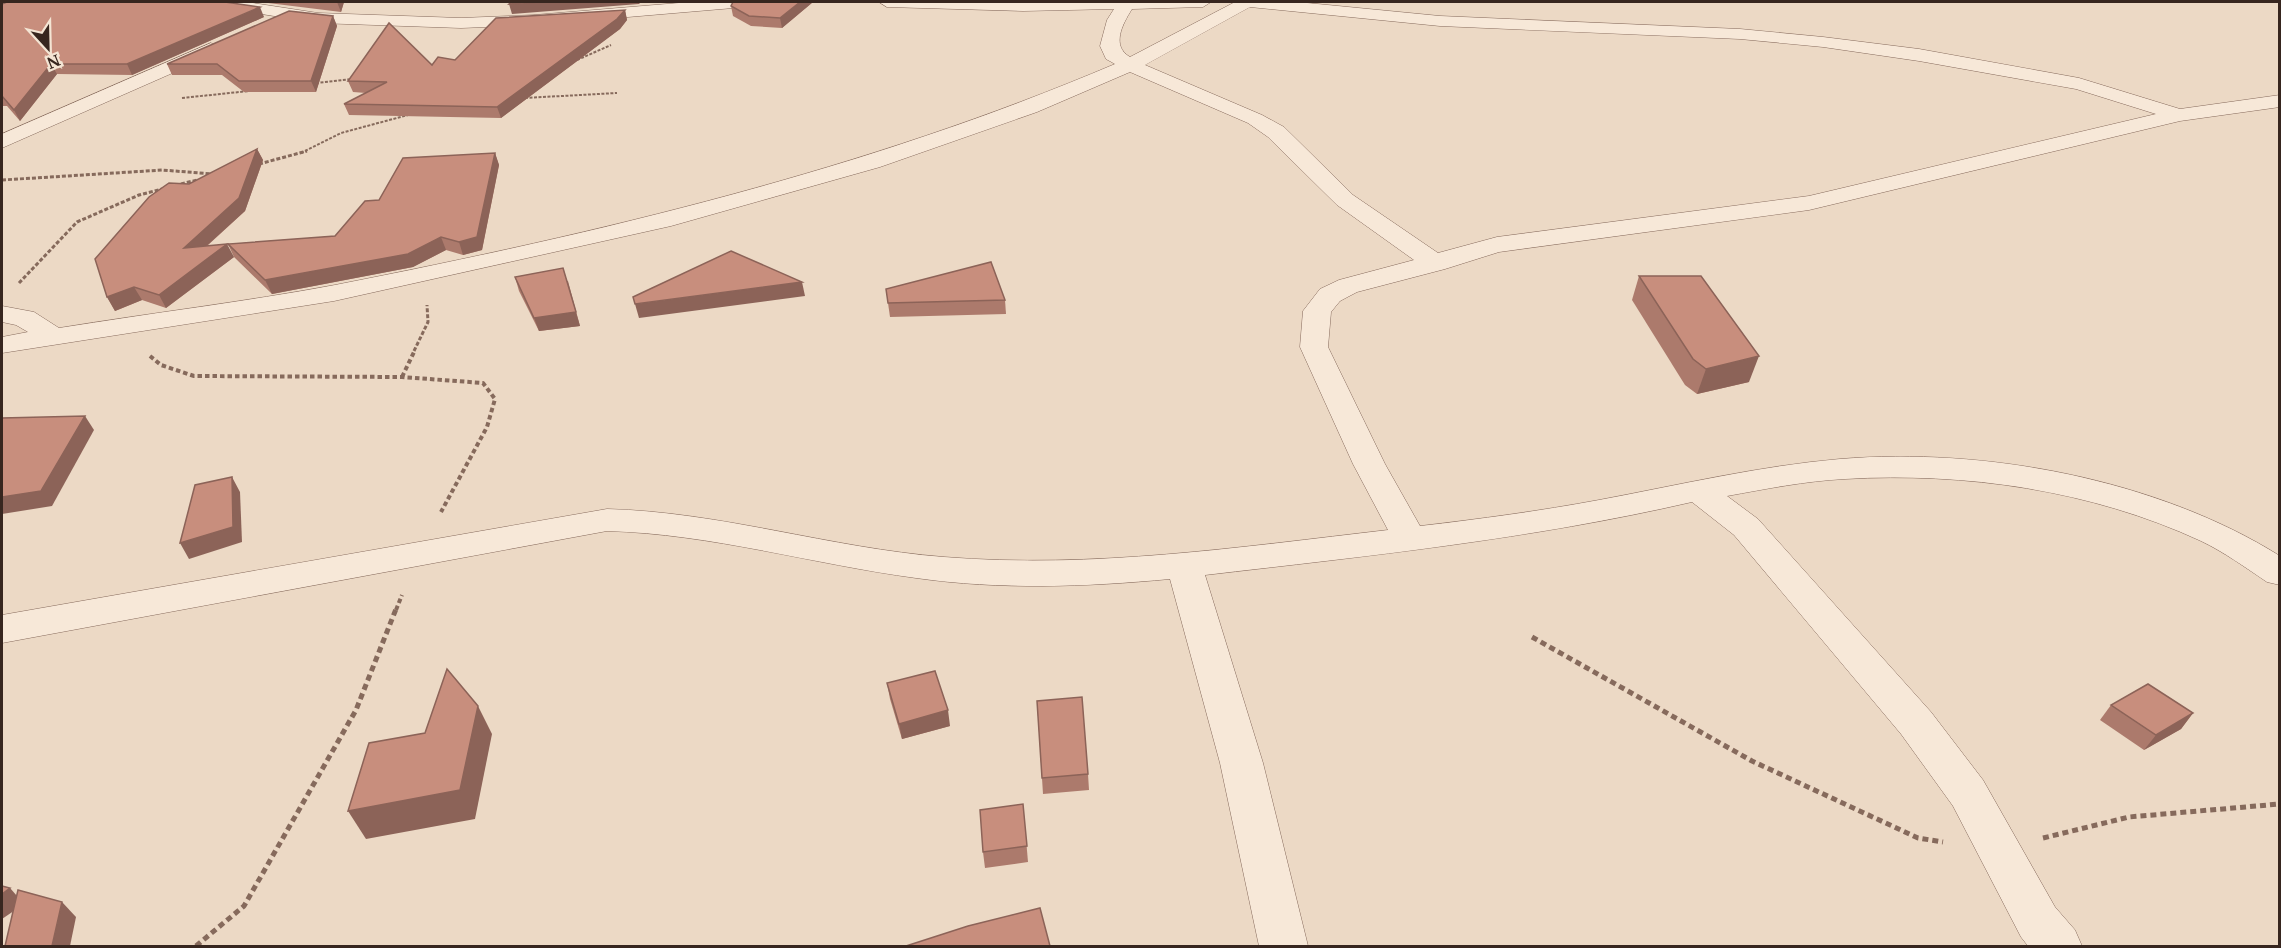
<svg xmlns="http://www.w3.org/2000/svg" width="2281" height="948" font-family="'Noto Serif',serif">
	<rect width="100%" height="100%" fill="#ecd9c5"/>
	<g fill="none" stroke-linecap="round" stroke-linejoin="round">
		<g stroke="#866a5c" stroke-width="1">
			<g id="minor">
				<path d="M209 2H246L318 13 461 18 534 15 691 2H753L745 7 534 25 461 28 318 23 217 7Z"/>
				<path d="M879 2H1211L1203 7 1132 9C1122 25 1111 46 1130 57L1235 2H1297L1440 16 1740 29 1823 37 1919 49 2079 78 2180 109 2280 95V107L2180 121 1809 210 1499 252 1445 269 1357 292 1340 301 1331 312 1328 347 1385 464 1420 526C1480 519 1540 511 1599 500 1679 485 1759 466 1840 459 1984 447 2157 479 2280 556V585L2267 582C2246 568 2224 552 2201 541 2091 490 1965 472 1845 479 1805 481 1766 489 1727 496L1758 519 1931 712 1983 780 2055 907 2075 930 2082 946H2028L2021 937 1953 806 1901 734 1734 535 1692 502C1532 539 1368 556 1205 575L1263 763 1308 946H1259L1220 763 1170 579C1086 587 1000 590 916 578 812 564 712 534 607 531L2 643V615L607 509C722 512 830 548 944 557 1093 569 1240 547 1388 530L1353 464 1300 347 1303 311 1320 289 1339 280 1414 260 1337 205 1268 137 1248 123 1130 72 1037 112 880 167 671 226 334 301 2 353V337L28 332 16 325 2 322V306L34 312 59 328C151 313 244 302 335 285 600 233 866 170 1115 64L1106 59 1100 46 1107 20 1114 9 1023 11 887 7ZM1250 7 1440 26 1740 39 1823 47 1919 61 2076 89 2156 114 1809 196 1497 237 1438 253 1353 195 1284 127 1262 115 1145 65Z"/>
				<path d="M211 43 220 49 218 53 2 148V134Z"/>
			</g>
		</g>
		<g stroke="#866a5c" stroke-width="2" stroke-dasharray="3 1.5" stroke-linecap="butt">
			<path d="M577 60 611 45"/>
			<path d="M316 83 353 79"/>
			<path d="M182 98 249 91"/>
			<path d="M525 98 617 93"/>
			<path d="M301 153 341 133 408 115"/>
		</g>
		<g stroke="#866a5c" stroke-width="3" stroke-dasharray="4 2" stroke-linecap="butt">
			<path d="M259 164 307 151"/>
			<path d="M2 180 162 170 213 174"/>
			<path d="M181 184 197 180"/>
			<path d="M19 283 77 222 139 195 162 189"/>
			<path d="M414 351 428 322 427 305"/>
		</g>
		<g stroke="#866a5c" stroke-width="4" stroke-dasharray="4.5 3" stroke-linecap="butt">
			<path d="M150 356 161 365 194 376 402 377 483 383 495 399 487 427 441 512"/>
			<path d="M402 377 415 350"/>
			<path d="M396 610 402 595"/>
		</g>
		<g stroke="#866a5c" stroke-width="5" stroke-dasharray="6 4" stroke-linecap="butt">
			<path d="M1532 637 1752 761 1918 838 1943 842"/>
			<path d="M2043 838 2129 817 2280 804"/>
			<path d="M196 946 244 906 356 710 396 609"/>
		</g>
		<use href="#minor" fill="#f7e8d8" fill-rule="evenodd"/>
	</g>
	<g fill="#ac7a6c">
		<path d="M260 2H344L341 12Z"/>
		<path d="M813 2 782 28 751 26 733 16 731 6Z"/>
		<path d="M2 4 264 17 132 75 57 74 20 121 7 106H2Z"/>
		<path d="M625 10 627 20 620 29 501 118 349 115 344 104 366 93 353 92 348 81 455 60Z"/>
		<path d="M333 16 337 26 316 92H244L222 75H172L167 64Z"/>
		<path d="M257 149 263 160 245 211 207 246 234 257 166 308 142 300 115 311 107 297 189 184Z"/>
		<path d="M495 153 499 165 482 250 463 255 446 250 413 267 272 294 234 257 228 244 335 236 379 200Z"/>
		<path d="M1639 276 1749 382 1697 394 1685 385 1632 300Z"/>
		<path d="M515 277 568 281 580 326 539 331 519 291Z"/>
		<path d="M886 289 1005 300 1006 314 890 317Z"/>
		<path d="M887 683 950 726 902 739 890 699Z"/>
		<path d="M1037 701 1088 774 1089 790 1043 794Z"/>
		<path d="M2111 705 2193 713 2181 729 2144 750 2100 720Z"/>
		<path d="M1023 804 1028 862 985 868 983 852Z"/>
	</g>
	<g fill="#8c6358">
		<path d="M337 2H344L341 12Z"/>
		<path d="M539 2H641L639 4 512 14 509 4Z"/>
		<path d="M800 2H813L782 28 780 18Z"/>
		<path d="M260 7 264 17 132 75 127 64Z"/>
		<path d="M625 10 627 20 620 29 501 118 497 107Z"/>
		<path d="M333 16 337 26 316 92 311 81Z"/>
		<path d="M51 64 57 74 20 121 14 110Z"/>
		<path d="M257 149 263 160 245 211 191 260 184 248Z"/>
		<path d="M495 153 499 165 482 250 463 255 459 242Z"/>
		<path d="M441 237 446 250 413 267 272 294 265 280Z"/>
		<path d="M227 244 234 257 166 308 159 295Z"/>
		<path d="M563 268 580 326 539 331 534 318Z"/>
		<path d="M802 282 805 296 639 318 635 304Z"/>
		<path d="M134 287 142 300 115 311 107 297Z"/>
		<path d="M1759 356 1749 382 1697 394 1706 369Z"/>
		<path d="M85 416 94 430 52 506 2 514V497Z"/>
		<path d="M232 477 240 492 242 542 189 559 180 543Z"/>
		<path d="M478 706 492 734 475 819 366 839 348 811Z"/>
		<path d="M948 710 950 726 902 739 899 724Z"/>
		<path d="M2193 713 2181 729 2144 750 2156 735Z"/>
		<path d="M10 888 24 904 2 919V894Z"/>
		<path d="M62 902 76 917 70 946H52Z"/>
	</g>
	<g fill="#c88e7d" stroke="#8c6358" stroke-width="1.5">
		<path d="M7 2H225L260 7 127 64H51L14 110 2 96V4Z"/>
		<path d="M511 2H539L509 4Z"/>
		<path d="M733 2H800L780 18 749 16 731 6Z"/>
		<path d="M625 10 617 19 497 107 344 104 387 82 348 81 389 23 432 65 438 57 455 60 496 18Z"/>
		<path d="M289 11 333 16 311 81H239L217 64H167Z"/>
		<path d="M257 149 239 198 184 248 227 244 159 295 134 287 107 297 95 259 149 197 169 183 189 184Z"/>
		<path d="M495 153 477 237 459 242 441 237 408 254 265 280 228 244 335 236 365 201 379 200 403 158Z"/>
		<path d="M731 251 802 282 635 304 633 297Z"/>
		<path d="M991 262 1005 300 888 303 886 289Z"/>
		<path d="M563 268 576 312 534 318 515 277Z"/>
		<path d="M1639 276H1701L1759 356 1706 369 1693 359Z"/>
		<path d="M85 416 41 491 2 497V418Z"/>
		<path d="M232 477 233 527 180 543 195 485Z"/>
		<path d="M447 669 478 706 460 790 348 811 369 743 425 733Z"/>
		<path d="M935 671 948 710 899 724 887 683Z"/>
		<path d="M2148 684 2193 713 2156 735 2111 705Z"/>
		<path d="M1082 697 1088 774 1042 778 1037 701Z"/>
		<path d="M1023 804 1027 846 983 852 980 810Z"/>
		<path d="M2 886 10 888 2 894Z"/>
		<path d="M18 890 62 902 52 946H5Z"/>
		<path d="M1040 908 1050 946H906L968 926Z"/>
	</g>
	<rect width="2281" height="948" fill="none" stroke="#37261f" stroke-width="6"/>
	<g transform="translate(48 48) rotate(158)" stroke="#f4e5d4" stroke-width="4.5" paint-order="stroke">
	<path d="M0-4.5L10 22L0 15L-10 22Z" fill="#37261f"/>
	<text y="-9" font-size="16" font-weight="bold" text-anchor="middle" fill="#37261f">N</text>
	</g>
</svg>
